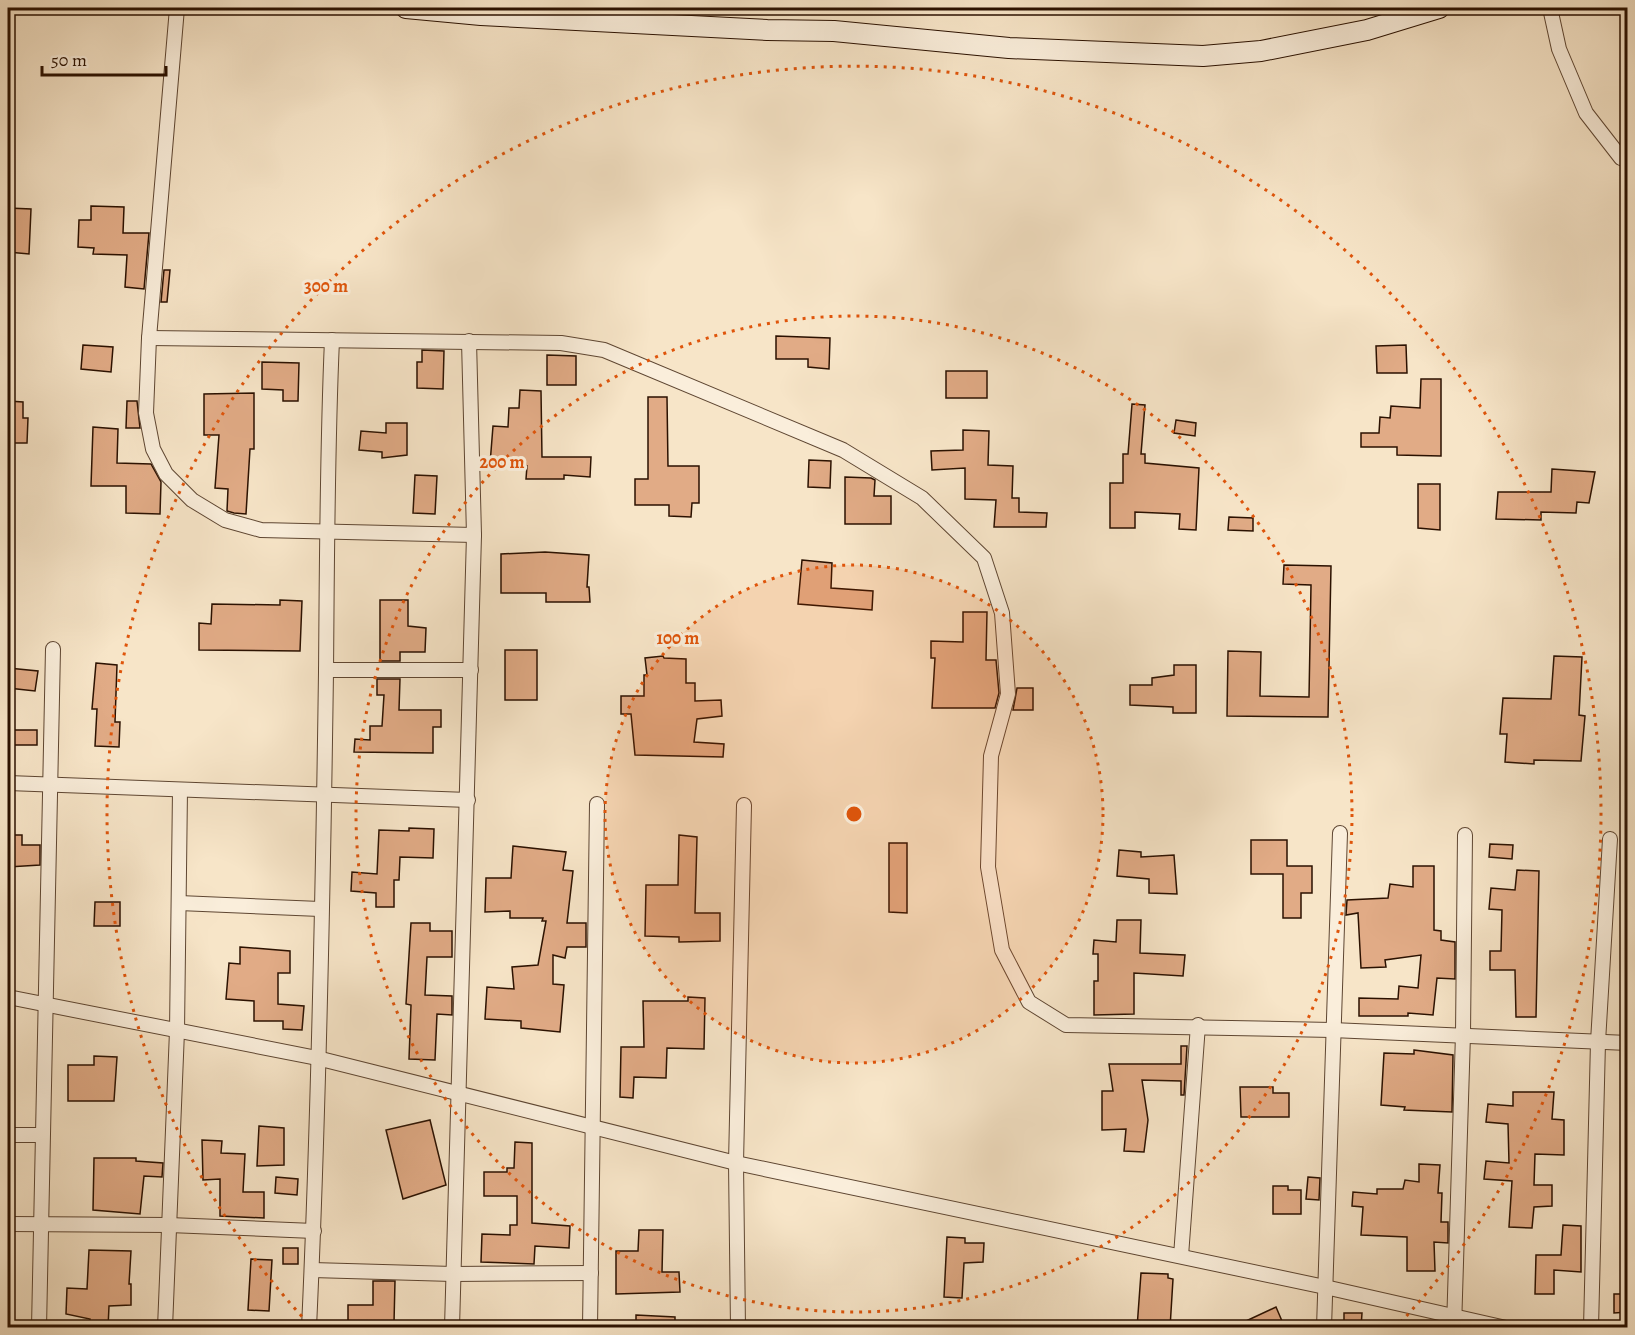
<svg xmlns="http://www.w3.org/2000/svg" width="1635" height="1335" font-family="Alegreya,serif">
	<rect width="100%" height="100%" fill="#f7e5c8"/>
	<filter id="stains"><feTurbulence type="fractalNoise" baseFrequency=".00333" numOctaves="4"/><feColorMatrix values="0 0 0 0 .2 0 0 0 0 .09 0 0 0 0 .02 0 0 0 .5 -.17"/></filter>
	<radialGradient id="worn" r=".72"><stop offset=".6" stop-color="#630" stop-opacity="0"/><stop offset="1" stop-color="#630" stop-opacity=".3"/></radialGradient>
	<g fill="#e1ab86" stroke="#2b1100" stroke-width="1.5">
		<path d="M91 206 124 207 123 233H149L144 289 125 287 127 255 93 254 94 248 78 247 79 220H91Z"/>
		<path d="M8 208 31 209 29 254 8 252Z"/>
		<path d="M164 270H170L167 302H161Z"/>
		<path d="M776 336 830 338 829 369 808 367V359H776Z"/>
		<path d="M83 345 113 347 111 372 81 369Z"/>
		<path d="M1406 345 1407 373H1377L1376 346Z"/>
		<path d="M422 350 444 351 443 389 417 388V362H422Z"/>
		<path d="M547 355 576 356V385H547Z"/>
		<path d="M262 362 299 363 298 401H283V390L262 389Z"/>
		<rect x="946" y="371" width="41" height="27"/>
		<path d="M1421 379H1441V456L1397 455V447H1361V433H1379L1380 417 1390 418 1391 406 1420 408Z"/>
		<path d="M520 390 541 391 542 457H591L590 477 564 475V479H526L527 466 490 464 493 426 508 427 509 408H519Z"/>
		<path d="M254 393V449H250L246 514 234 513 227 511 228 489 215 488 219 435H204V394Z"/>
		<path d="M648 397H667L668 466H699V503H692L691 517 669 516V505H635V479H648Z"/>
		<path d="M8 401 23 402V418H28L27 443H8Z"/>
		<path d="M127 401H137L140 428H126Z"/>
		<path d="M1132 404 1145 405 1141 454H1145V463L1199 468 1196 530 1179 529 1180 514 1135 512V528H1110V483H1123V454H1128Z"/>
		<path d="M1176 420 1196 423 1195 436 1174 433Z"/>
		<path d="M386 423H407V455L382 458V452L359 450 361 431 386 433Z"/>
		<path d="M93 427 118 429 117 463 151 464 161 482 160 514 126 513V486H91Z"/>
		<path d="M963 430 989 431 988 465 1013 466 1012 498H1019V512L1047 513 1046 527H994L996 500 965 499V468L932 470 931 451 963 450Z"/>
		<path d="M809 460 831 461 830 488 808 487Z"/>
		<path d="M1552 469 1595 472 1589 503 1577 502 1576 513 1541 512V520L1496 519 1498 492H1551Z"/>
		<path d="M415 475 437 476 435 514 413 513Z"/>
		<path d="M845 477 871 478 875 480 874 496H891V524H845Z"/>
		<path d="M1418 484H1440V530L1418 528Z"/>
		<path d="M1229 517 1253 518V531L1228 530Z"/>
		<path d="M545 552 589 555 587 587H589L590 602H546V593H501V554Z"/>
		<path d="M802 560 832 563 831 588 873 591 872 610 798 604Z"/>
		<path d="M1284 565 1331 566 1328 717 1227 716 1228 651 1261 652 1260 696 1309 697 1311 585 1283 584Z"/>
		<path d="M280 600 302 601 300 651 199 650V623L211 624 212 604 280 605Z"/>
		<path d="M380 600H408V626L426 628 425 652H400V661H380Z"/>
		<path d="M963 612H987L986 660H996L999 693 995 708H932L935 658H931V641L963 642Z"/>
		<rect x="505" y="650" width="32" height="50"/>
		<path d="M663 656 664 658 686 659V683H695V701L721 700 722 716 697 719 694 742 724 744 723 757 635 755 631 714H621V696H644V675H647L645 658Z"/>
		<path d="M1554 656 1582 657 1579 715 1585 716 1581 761 1534 760V764L1505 762 1507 734H1500L1503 698 1551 699Z"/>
		<path d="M96 663 117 665 115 722H120L119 747 95 746 97 709H92Z"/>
		<path d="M1174 665H1196V713H1173V707L1130 705V685H1152V678L1174 675Z"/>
		<path d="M8 668 38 671 35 691 8 688Z"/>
		<path d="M377 679H400L399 710H441V727H433V753L354 752 355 739 370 740V726H382L384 695H377Z"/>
		<path d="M1017 688H1033V710H1013Z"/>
		<rect x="8" y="730" width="29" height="15"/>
		<path d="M409 828 434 829 433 858 400 857 399 880H394V907H376V893L351 891 352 872 377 874 379 830 409 831Z"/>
		<path d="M8 835H22V845H40V865L8 867Z"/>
		<path d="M679 835 697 837 695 913H720V941L679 942V937L645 936 646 885H678Z"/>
		<path d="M1251 840H1287V866H1312V893H1301V918H1283V874H1251Z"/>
		<path d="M889 843H907V913L889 912Z"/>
		<path d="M1490 844 1513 845 1512 859 1489 857Z"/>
		<path d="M513 846 566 852 563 870 573 871 567 923H586V947H567L565 958 553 955V984L564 985 560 1032 521 1028V1021L485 1019 487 987 514 989 512 967 538 965 546 921H542L543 918H510V911L485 912 486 878H511Z"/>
		<path d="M1119 850 1141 852V857L1174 855 1177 894 1149 893V879L1117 876Z"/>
		<path d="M1413 866H1434V930L1441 931V940L1455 942V979L1437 978 1433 1015 1408 1013V1016H1359V998L1398 999 1399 986 1418 988 1421 955 1385 960 1386 967 1361 968 1358 913 1346 915 1347 900 1388 898 1390 884 1413 887Z"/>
		<path d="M1517 870 1539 871 1536 1017H1516L1515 970H1490V951H1501L1502 910 1489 909 1491 888 1515 890Z"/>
		<path d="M95 902H120V926H94Z"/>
		<path d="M1117 920H1141L1140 953 1185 955 1183 976 1134 973V1014L1094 1015V981H1098V954H1093L1094 940 1116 942Z"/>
		<path d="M411 923H430V931H452V957H427L425 995 452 996V1015L437 1014 435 1060 409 1059 411 1005 406 1004Z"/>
		<path d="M240 947 290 951V973H278V1004L304 1006 302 1030 283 1029V1021H254V1001L226 999 229 963 240 964Z"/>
		<path d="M688 997 705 998 704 1049 667 1048 666 1078 634 1077 633 1098 620 1097 621 1047H644L643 1001H688Z"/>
		<path d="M1181 1046H1187L1184 1095H1181V1081L1142 1080 1148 1120 1144 1152 1124 1151 1126 1129 1102 1130V1091H1113L1109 1064H1181Z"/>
		<path d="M1414 1050 1453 1055 1452 1112 1404 1110 1405 1107 1381 1105 1384 1053 1414 1054Z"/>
		<path d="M94 1056 117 1057 114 1101H68V1065H94Z"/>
		<path d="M1240 1087H1273V1093H1289V1117H1241Z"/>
		<path d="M1513 1092H1554L1552 1119 1564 1120V1155L1535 1154 1534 1185H1552V1206L1534 1207 1532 1228 1509 1227 1512 1181 1484 1179 1486 1161 1509 1163 1508 1124 1486 1122 1488 1104 1513 1106Z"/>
		<path d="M430 1120 446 1185 403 1199 386 1130Z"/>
		<path d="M259 1126 284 1128V1165L257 1166Z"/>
		<path d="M202 1140 222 1141 221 1153 245 1154 243 1192H264V1218L220 1216V1179L203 1180Z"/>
		<path d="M515 1142 532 1143V1223L570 1226 569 1248 535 1246 534 1264 481 1262 482 1234 510 1235V1225H517V1196H484V1172H507V1168H514Z"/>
		<path d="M94 1158H136V1161L163 1163 162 1177 144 1176 140 1214 93 1210Z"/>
		<path d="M1419 1164 1440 1165 1438 1193H1442L1441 1222H1448V1243L1434 1242 1435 1271H1407V1237L1361 1235 1363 1207 1352 1206 1353 1192 1377 1194V1189H1403L1405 1180 1419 1182Z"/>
		<path d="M276 1177 298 1179 297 1195 275 1193Z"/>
		<path d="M1308 1177 1320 1178 1319 1200 1306 1199Z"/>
		<path d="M1273 1186H1288V1190H1301V1214H1273Z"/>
		<path d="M1563 1225 1581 1226V1272L1554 1270V1294H1535L1536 1255H1561Z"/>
		<path d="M639 1230H663L662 1272H679L680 1292 616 1294V1251H638Z"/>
		<path d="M947 1237 965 1238V1243H984L983 1262 964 1263 962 1298 944 1297Z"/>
		<rect x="283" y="1248" width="15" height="16"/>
		<path d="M89 1250 131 1251 129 1284H131V1305L109 1306 108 1328H89L90 1319 66 1314 67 1288 87 1289Z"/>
		<path d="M251 1259 272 1260 269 1311 248 1310Z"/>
		<path d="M1141 1273 1168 1274V1278L1173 1279 1170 1328H1137Z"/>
		<path d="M373 1281H395L394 1323 382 1322V1328H367V1321L348 1322V1305H373Z"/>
		<path d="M1614 1294H1628V1312L1614 1313Z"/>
		<path d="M1276 1307 1285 1328H1231Z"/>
		<path d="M1344 1313H1362L1361 1328H1344Z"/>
		<path d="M636 1315 675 1317V1328H636Z"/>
	</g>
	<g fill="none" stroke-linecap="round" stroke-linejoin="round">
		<g stroke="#5e4632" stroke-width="16">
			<g id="street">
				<path d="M177 8 149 338 146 413 153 449 166 474 192 500 225 520 261 530 474 535"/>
				<path d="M1550 8 1559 49 1586 113 1621 158 1628 161"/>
				<path d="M149 338 561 343 604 350 843 450 922 498 984 558 1002 613 1008 694 991 756 988 867 1002 950 1029 1002 1066 1025 1332 1030 1628 1043"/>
				<path d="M326 670H471"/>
				<path d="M8 783 468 800"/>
				<path d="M179 903 320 909"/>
				<path d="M8 997 317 1058 736 1163 1325 1287 1506 1328"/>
				<path d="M8 1135H42"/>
				<path d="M8 1224 169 1225 314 1231"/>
				<path d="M1181 1256 1198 1025"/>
				<path d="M312 1270 453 1274 591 1273"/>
				<path d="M39 1328 53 649"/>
				<path d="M165 1328 177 1031 180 790"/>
				<path d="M309 1328C319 1110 323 891 326 672 327 562 327 451 332 340"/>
				<path d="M452 1328 474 535 469 341"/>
				<path d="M590 1328 597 804"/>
				<path d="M738 1328 736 1163 744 805"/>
				<path d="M1324 1328 1340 833"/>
				<path d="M1454 1328 1463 1034 1465 835"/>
				<path d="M1591 1328 1598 1042 1610 839"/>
			</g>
		</g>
		<g stroke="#2b1100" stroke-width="22">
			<path id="secondary" d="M406 8 481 15 767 30 834 31 1009 48 1203 56 1261 51 1367 30 1439 8"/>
		</g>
		<use href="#street" stroke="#faeedb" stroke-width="14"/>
		<use href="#secondary" stroke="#faeedb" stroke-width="20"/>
	</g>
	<circle cx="854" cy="814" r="249" fill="#df550b" fill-opacity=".12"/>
	<g fill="none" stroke="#df550b" stroke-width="3" stroke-dasharray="3 6">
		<circle cx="854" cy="814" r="249"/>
		<circle cx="854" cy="814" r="498"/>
		<path d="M308 1323A747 747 0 1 1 1400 1323"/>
	</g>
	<circle cx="854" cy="814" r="9" fill="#df550b" stroke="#faeedb" stroke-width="3"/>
	<g font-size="18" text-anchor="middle" font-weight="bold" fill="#df550b" stroke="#faeedb" stroke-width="6" stroke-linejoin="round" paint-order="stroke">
		<text x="326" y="292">300 m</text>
		<text x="502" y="468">200 m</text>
		<text x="678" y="644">100 m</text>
	</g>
	<rect width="1635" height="1335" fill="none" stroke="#f7e5c8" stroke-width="30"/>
	<rect x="9" y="9" width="1617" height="1317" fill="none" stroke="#2b1100" stroke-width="3"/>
	<rect x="15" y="15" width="1605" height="1305" fill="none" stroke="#2b1100" stroke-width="1.5"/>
	<path d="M42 66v9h124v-9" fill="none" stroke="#2b1100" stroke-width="3"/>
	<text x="51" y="66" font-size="18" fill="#2b1100" stroke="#faeedb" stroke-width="4.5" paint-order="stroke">50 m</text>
	<rect width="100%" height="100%" filter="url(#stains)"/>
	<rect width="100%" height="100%" fill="url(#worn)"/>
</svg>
